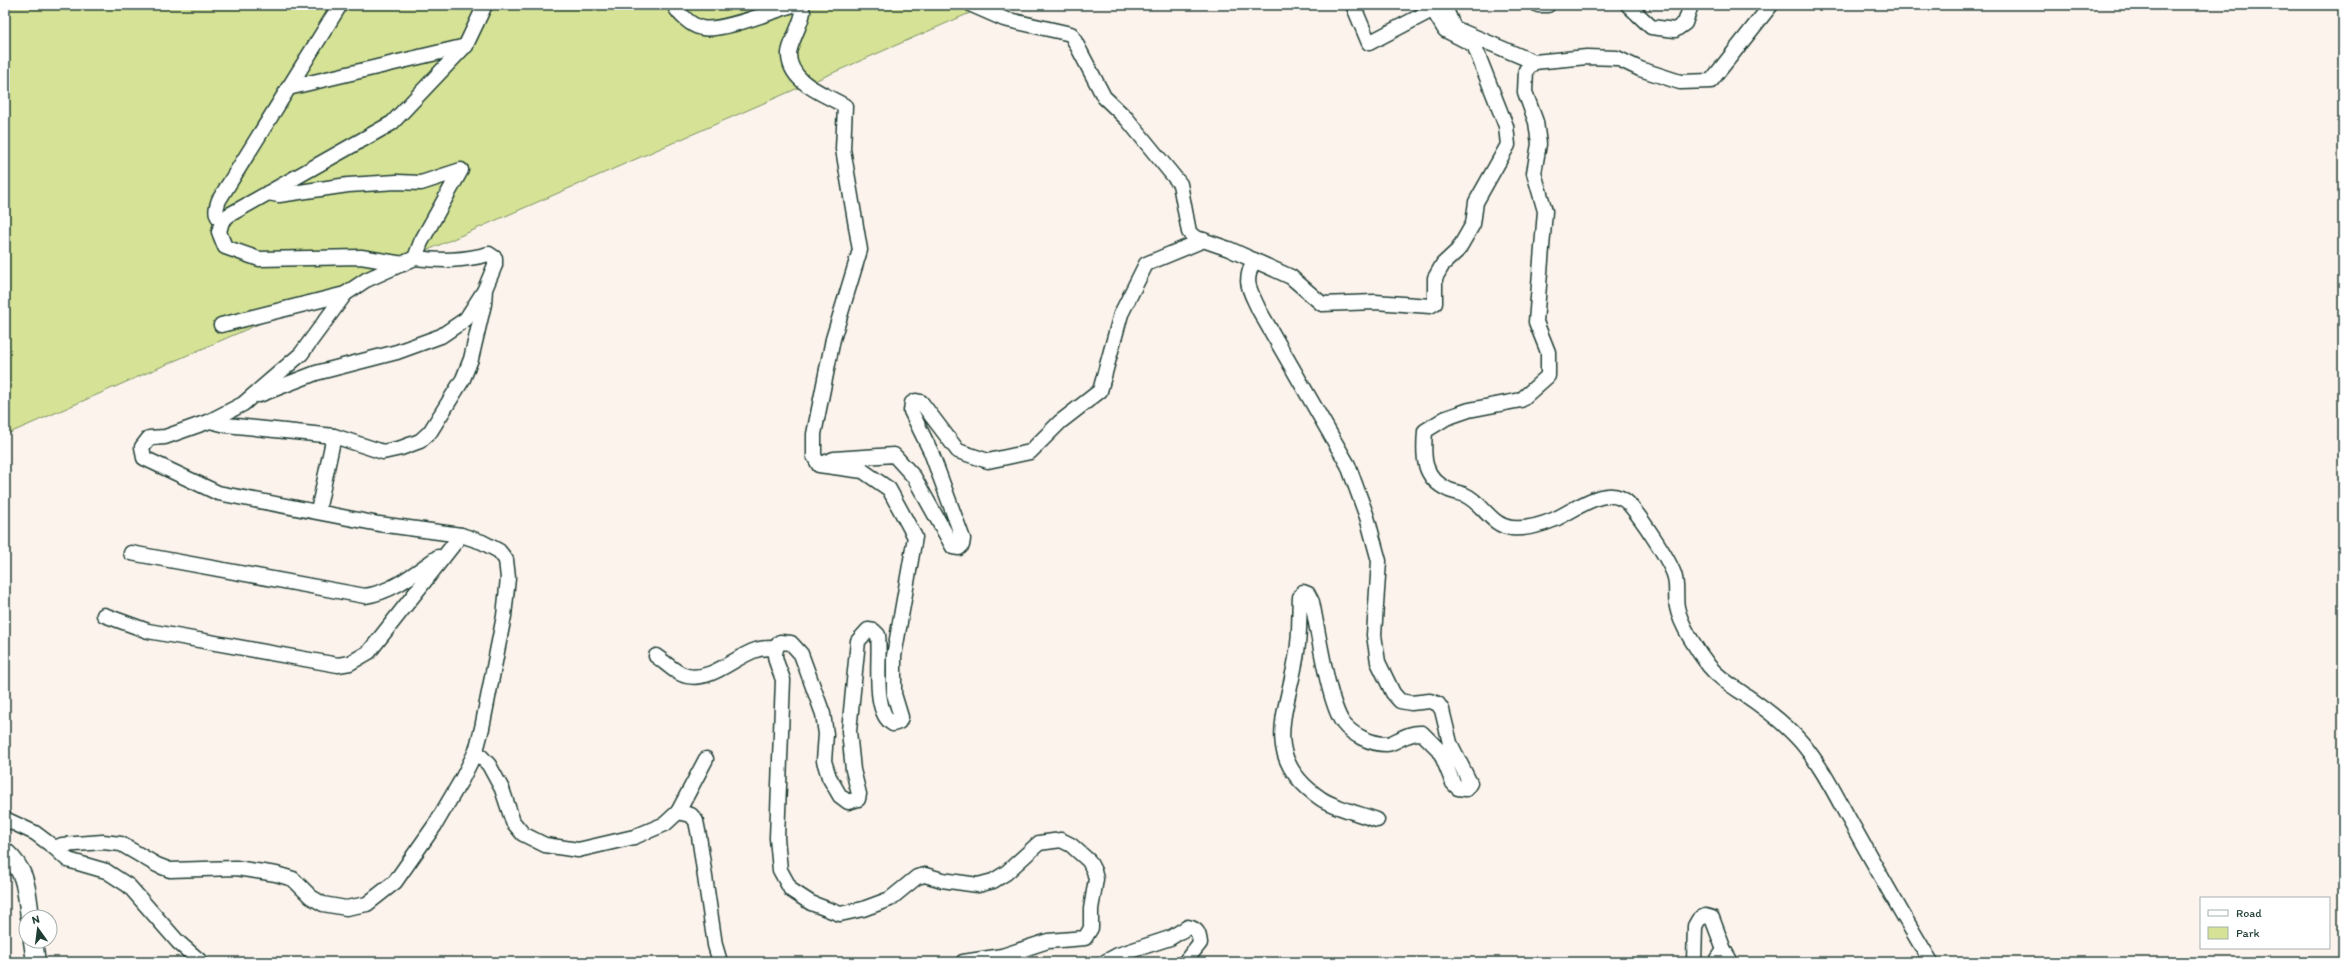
<svg xmlns="http://www.w3.org/2000/svg" width="2348" height="967" font-family="Itim,sans-serif">
	<rect width="100%" height="100%" fill="#fcf3ec"/>
	<filter id="ink" filterUnits="userSpaceOnUse"><feTurbulence type="fractalNoise" baseFrequency=".025" numOctaves="2"/><feDisplacementMap in="SourceGraphic" scale="8" xChannelSelector="R" yChannelSelector="G"/><feConvolveMatrix kernelMatrix="1 2 1 2 8 2 1 2 1" color-interpolation-filters="sRGB"/></filter>
	<g filter="url(#ink)">
		<path fill="#d6e396" stroke="#7a9065" d="M5 5H988L5 435Z"/>
		<g fill="none" stroke-linecap="round" stroke-linejoin="round">
			<g stroke="#1f3d34" stroke-width="17">
				<g id="minor">
					<path d="M674 5C679 14 691 26 702 28 721 32 773 11 793 5"/>
					<path d="M795 5 800 7 803 12C801 25 790 43 789 53 788 83 825 94 845 106L843 149 860 250 833 339 814 434V456L819 465 863 471 889 489 915 537 894 656V694L901 717 899 722 893 724C871 712 881 656 878 635L874 631 868 630 858 641 849 731 853 770 859 794 858 799 848 802 840 796 829 777 824 761 826 734 823 714 801 654 791 643 780 642C769 654 779 666 783 680L777 838 780 870 791 890 811 903 840 914 863 909 890 899 917 877 925 875 942 880 978 885 993 881 1006 873 1039 843 1061 840 1071 845 1089 861 1094 871 1096 879 1091 909V928L1085 938 1048 941 1002 956 963 962"/>
					<path d="M972 5 1004 19 1071 34 1104 97 1127 119 1180 184 1189 232 1194 237 1229 249 1291 277 1322 304 1375 302 1430 306 1435 303V278L1443 264 1458 250 1473 224 1476 202 1508 145 1506 126 1474 45 1445 30 1430 5"/>
					<path d="M1353 5 1369 43 1432 10"/>
					<path d="M1444 5 1454 28 1534 62 1587 57 1617 58 1640 69 1680 82 1711 81 1771 5"/>
					<path d="M1538 5H1548"/>
					<path d="M1628 5 1651 27 1675 30 1685 23 1691 5"/>
					<path d="M1534 62 1526 70 1525 92 1536 122 1539 144 1534 173 1545 211 1536 322 1548 352V376L1521 400 1469 410 1446 418 1425 431C1423 456 1422 478 1449 490 1454 492 1460 493 1465 495 1483 503 1491 526 1512 528 1525 529 1541 525 1553 520 1573 512 1608 481 1629 504 1642 519 1667 556 1674 574 1678 586 1675 596 1677 607 1680 624 1698 652 1709 666 1718 677 1729 684 1741 692 1762 706 1785 723 1802 743 1823 768 1838 800 1854 828 1879 873 1904 918 1931 962"/>
					<path d="M288 88 466 46"/>
					<path d="M222 221C214 215 216 208 219 200L340 5"/>
					<path d="M1254 260C1243 283 1249 288 1259 310L1348 465 1367 517 1379 561 1374 635 1378 662 1393 693 1400 701 1411 703 1430 701 1438 704 1442 710 1450 743 1470 783 1466 789 1458 788 1453 783 1440 751 1422 733C1405 732 1396 744 1386 744 1371 744 1352 735 1343 723 1328 702 1318 630 1312 602L1308 594 1303 592 1300 597C1299 615 1300 634 1297 652 1289 710 1258 755 1320 798 1334 808 1361 814 1377 820"/>
					<path d="M403 264 361 257 259 259 225 247 219 232 222 221 229 215 392 123 466 45 485 5"/>
					<path d="M221 325 345 294"/>
					<path d="M259 395 316 373 397 352 441 336 466 319 484 291"/>
					<path d="M210 421 226 425 334 436 383 452 401 448 420 441 430 432 463 379 471 359 484 304 485 289 495 265V258L489 254C463 261 441 261 415 258L421 242 461 170 421 183 397 182 348 185 279 195 268 193"/>
					<path d="M824 463 834 459 894 455 914 477 953 547 959 548 962 545 963 539 931 452 911 411 912 403 916 401 921 402 958 451 988 461 1030 452 1060 422 1100 391 1121 314 1146 264 1204 240"/>
					<path d="M318 511 334 436"/>
					<path d="M131 553 365 596C393 592 415 573 438 557"/>
					<path d="M104 615 148 631 338 665 350 663 369 652 461 535"/>
					<path d="M656 656C665 662 676 674 687 676 713 681 734 657 756 650 762 648 768 648 774 648"/>
					<path d="M476 751 489 765 502 789 513 822 523 834 545 845 578 850 634 837 665 824 678 812 691 815 696 821 699 836 715 945 720 962"/>
					<path d="M678 812 706 759"/>
					<path d="M5 819 35 833 55 848 62 845 103 842 121 844 157 865 170 870 236 868 276 874 293 879 311 897 323 904 346 908 367 904 395 882 435 825 462 779 476 751 482 728 504 616 508 578 506 560 499 551 482 542 461 535 379 524 218 493 144 458 142 447 149 438 165 437 210 421 243 404 301 354 345 294 366 280 415 258"/>
					<path d="M55 848 68 860 106 871 129 886 178 942 201 962"/>
					<path d="M1105 962 1118 955 1170 938 1188 927C1198 929 1199 934 1200 943L1185 962"/>
					<path d="M1694 962 1695 926 1699 919 1705 916 1712 918 1724 950"/>
					<path d="M1716 962 1724 950 1731 962"/>
				</g>
			</g>
			<g stroke="#1f3d34" stroke-width="21">
				<g id="major">
					<path d="M5 852C27 872 26 888 30 917"/>
					<path d="M33 941 36 962"/>
				</g>
			</g>
			<use href="#minor" stroke="#fff" stroke-width="14"/>
			<use href="#major" stroke="#fff" stroke-width="18"/>
		</g>
	</g>
	<rect width="2348" height="967" fill="none" stroke="#fff" stroke-width="20"/>
	<rect x="10" y="10" width="2328" height="947" fill="none" stroke="#1f3d34" stroke-width="1.5" filter="url(#ink)"/>
	<rect x="2200" y="897" width="130" height="52" fill="#ffffff" stroke="#a5b1ae"/>
	<rect x="2208" y="910" width="20" height="6" fill="#ffffff" stroke="#a5b1ae"/>
	<text x="2236" y="917" font-size="12" fill="#1f3d34">Road</text>
	<rect x="2208" y="927" width="20" height="12" fill="#d6e396" stroke="#a5b1ae"/>
	<text x="2236" y="937" font-size="12" fill="#1f3d34">Park</text>
	<g transform="translate(38 929) rotate(346)"><circle r="19" fill="#ffffff" stroke="#a5b1ae"/>
	<path d="M0-3L7 15L0 10L-7 15Z" fill="#1f3d34"/>
	<text y="-6" font-size="11" font-weight="bold" text-anchor="middle" fill="#1f3d34">N</text>
	</g>
</svg>
